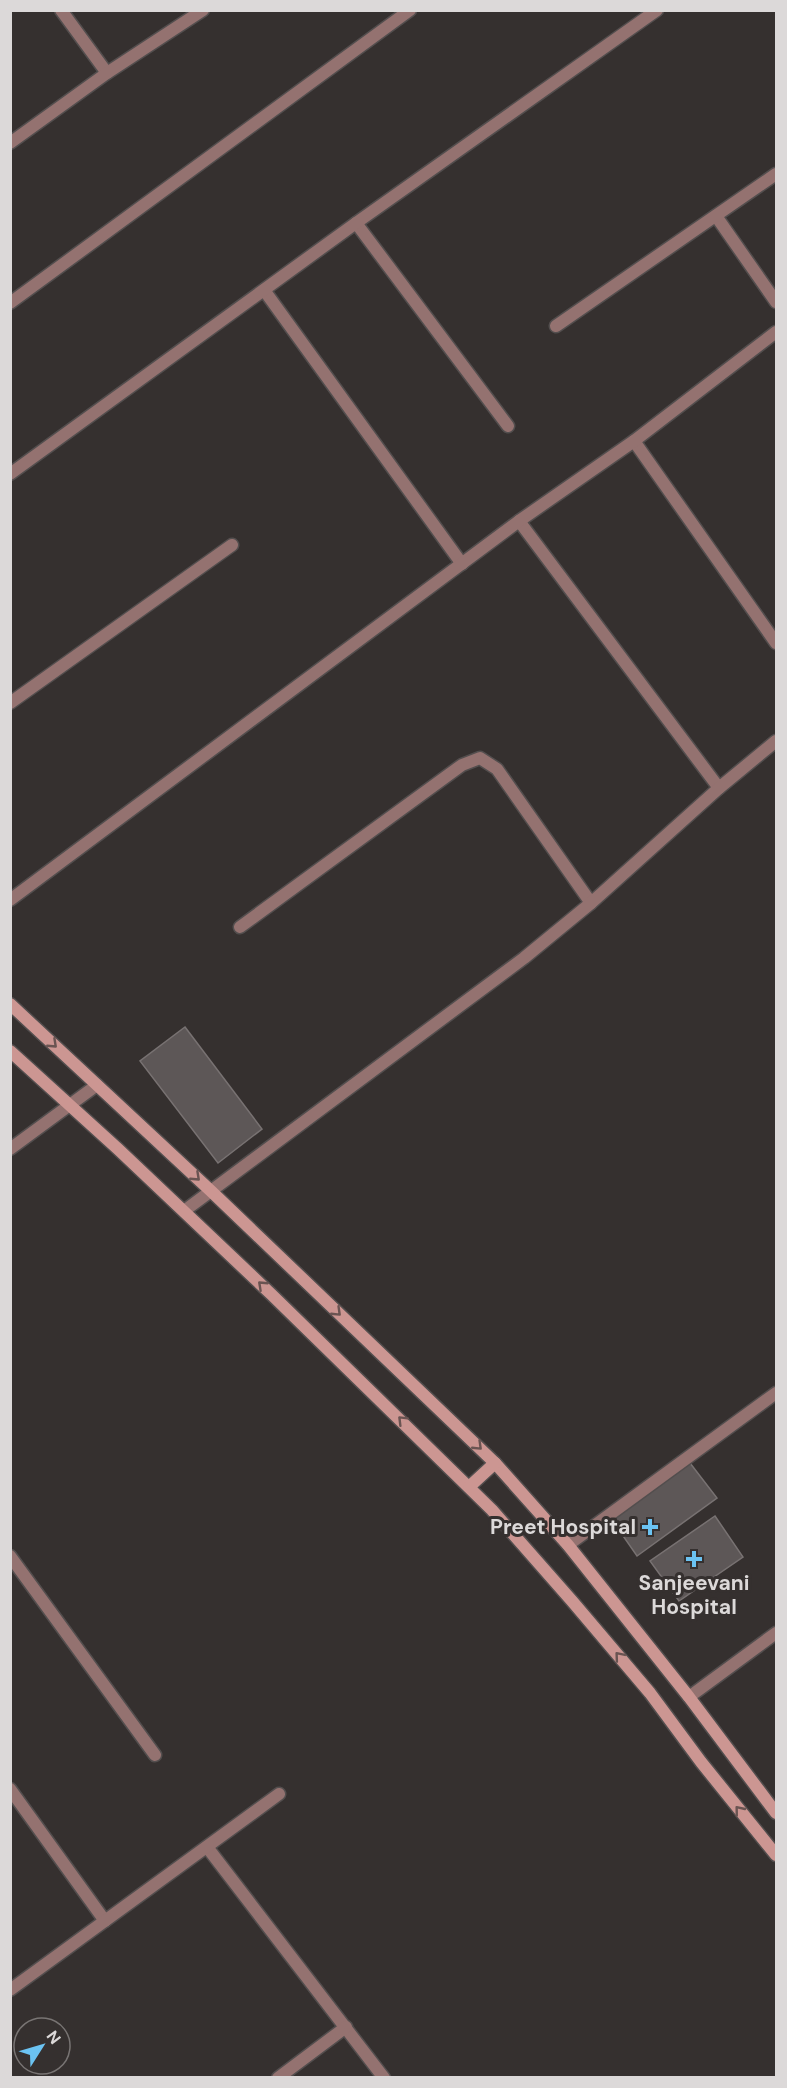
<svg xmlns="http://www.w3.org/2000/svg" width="787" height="2088" font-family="'DM Sans',sans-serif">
	<rect width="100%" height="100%" fill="#35302f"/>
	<g fill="#5d5757" stroke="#787272" stroke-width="1.5">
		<path d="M185 1027 262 1129 218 1163 140 1061Z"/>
		<path d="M690 1463 717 1498 637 1556 612 1520Z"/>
		<path d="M715 1516 743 1557 679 1601 650 1561Z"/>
	</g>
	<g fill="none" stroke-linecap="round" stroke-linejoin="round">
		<g stroke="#534e4e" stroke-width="15">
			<g id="street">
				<path d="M61 10 107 73"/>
				<path d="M10 143 107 73 203 10"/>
				<path d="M716 216 776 302"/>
				<path d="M356 223 508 426"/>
				<path d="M264 290 462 564"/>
				<path d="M10 303 410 10"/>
				<path d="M556 326 776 174"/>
				<path d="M634 441 776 643"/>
				<path d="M10 474 356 223 657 10"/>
				<path d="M519 521 719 788"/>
				<path d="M10 703 232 545"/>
				<path d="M10 900 519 521 634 441 776 332"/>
				<path d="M240 927 462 765 480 758 497 769 591 903"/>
				<path d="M10 1149 97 1085"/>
				<path d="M184 1211 524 958 591 903 719 788 776 741"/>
				<path d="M568 1545 776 1393"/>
				<path d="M10 1556 155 1755"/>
				<path d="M689 1697 776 1633"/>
				<path d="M10 1789 105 1921"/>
				<path d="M207 1847 384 2078"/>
				<path d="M10 1990 279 1794"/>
				<path d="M278 2078 346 2027"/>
			</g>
		</g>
		<g stroke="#534e4e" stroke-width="15">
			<g id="secondary">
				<path d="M10 1004 212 1192 495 1463 568 1545 689 1697 776 1813"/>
				<path d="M10 1051 118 1149 271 1294 492 1510 572 1601 650 1693 701 1762 776 1855"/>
				<path d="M469 1487 495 1463"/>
			</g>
		</g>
		<use href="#street" stroke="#947270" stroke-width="12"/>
		<use href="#secondary" stroke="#cc9692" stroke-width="12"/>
	</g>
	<defs><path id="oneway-chevron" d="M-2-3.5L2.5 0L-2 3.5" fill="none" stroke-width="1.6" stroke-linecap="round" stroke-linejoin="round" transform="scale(1.5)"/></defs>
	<g stroke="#6a5452">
		<use href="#oneway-chevron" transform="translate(53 1044) rotate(43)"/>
		<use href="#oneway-chevron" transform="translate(196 1177) rotate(43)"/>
		<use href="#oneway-chevron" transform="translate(262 1285) rotate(-137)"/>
		<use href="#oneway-chevron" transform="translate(337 1312) rotate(44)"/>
		<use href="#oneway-chevron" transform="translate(402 1420) rotate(-135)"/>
		<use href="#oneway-chevron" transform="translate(478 1446) rotate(44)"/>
		<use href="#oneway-chevron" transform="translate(619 1656) rotate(-130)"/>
		<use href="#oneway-chevron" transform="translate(739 1810) rotate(-129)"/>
	</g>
	<g fill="#6bc3f2" stroke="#35302f" stroke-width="2">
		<path d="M647 1518h6v6h6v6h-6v6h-6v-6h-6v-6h6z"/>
		<path d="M691 1550h6v6h6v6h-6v6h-6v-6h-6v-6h6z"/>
	</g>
	<g text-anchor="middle" stroke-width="6" stroke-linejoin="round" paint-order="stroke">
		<g font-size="21" font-weight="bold" fill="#dcd9d9" stroke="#35302f" text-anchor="end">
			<text x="636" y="1534">Preet Hospital</text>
			<text x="694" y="1590" text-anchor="middle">Sanjeevani<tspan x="694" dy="24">Hospital</tspan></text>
		</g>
	</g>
	<rect width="787" height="2088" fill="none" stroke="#dcd9d9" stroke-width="24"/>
	<g transform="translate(42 2046) rotate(53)"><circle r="28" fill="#35302f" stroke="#787473" stroke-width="1.5"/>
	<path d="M0-4.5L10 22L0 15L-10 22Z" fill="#6bc3f2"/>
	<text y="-9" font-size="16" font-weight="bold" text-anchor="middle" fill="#dcd9d9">N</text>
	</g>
</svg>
